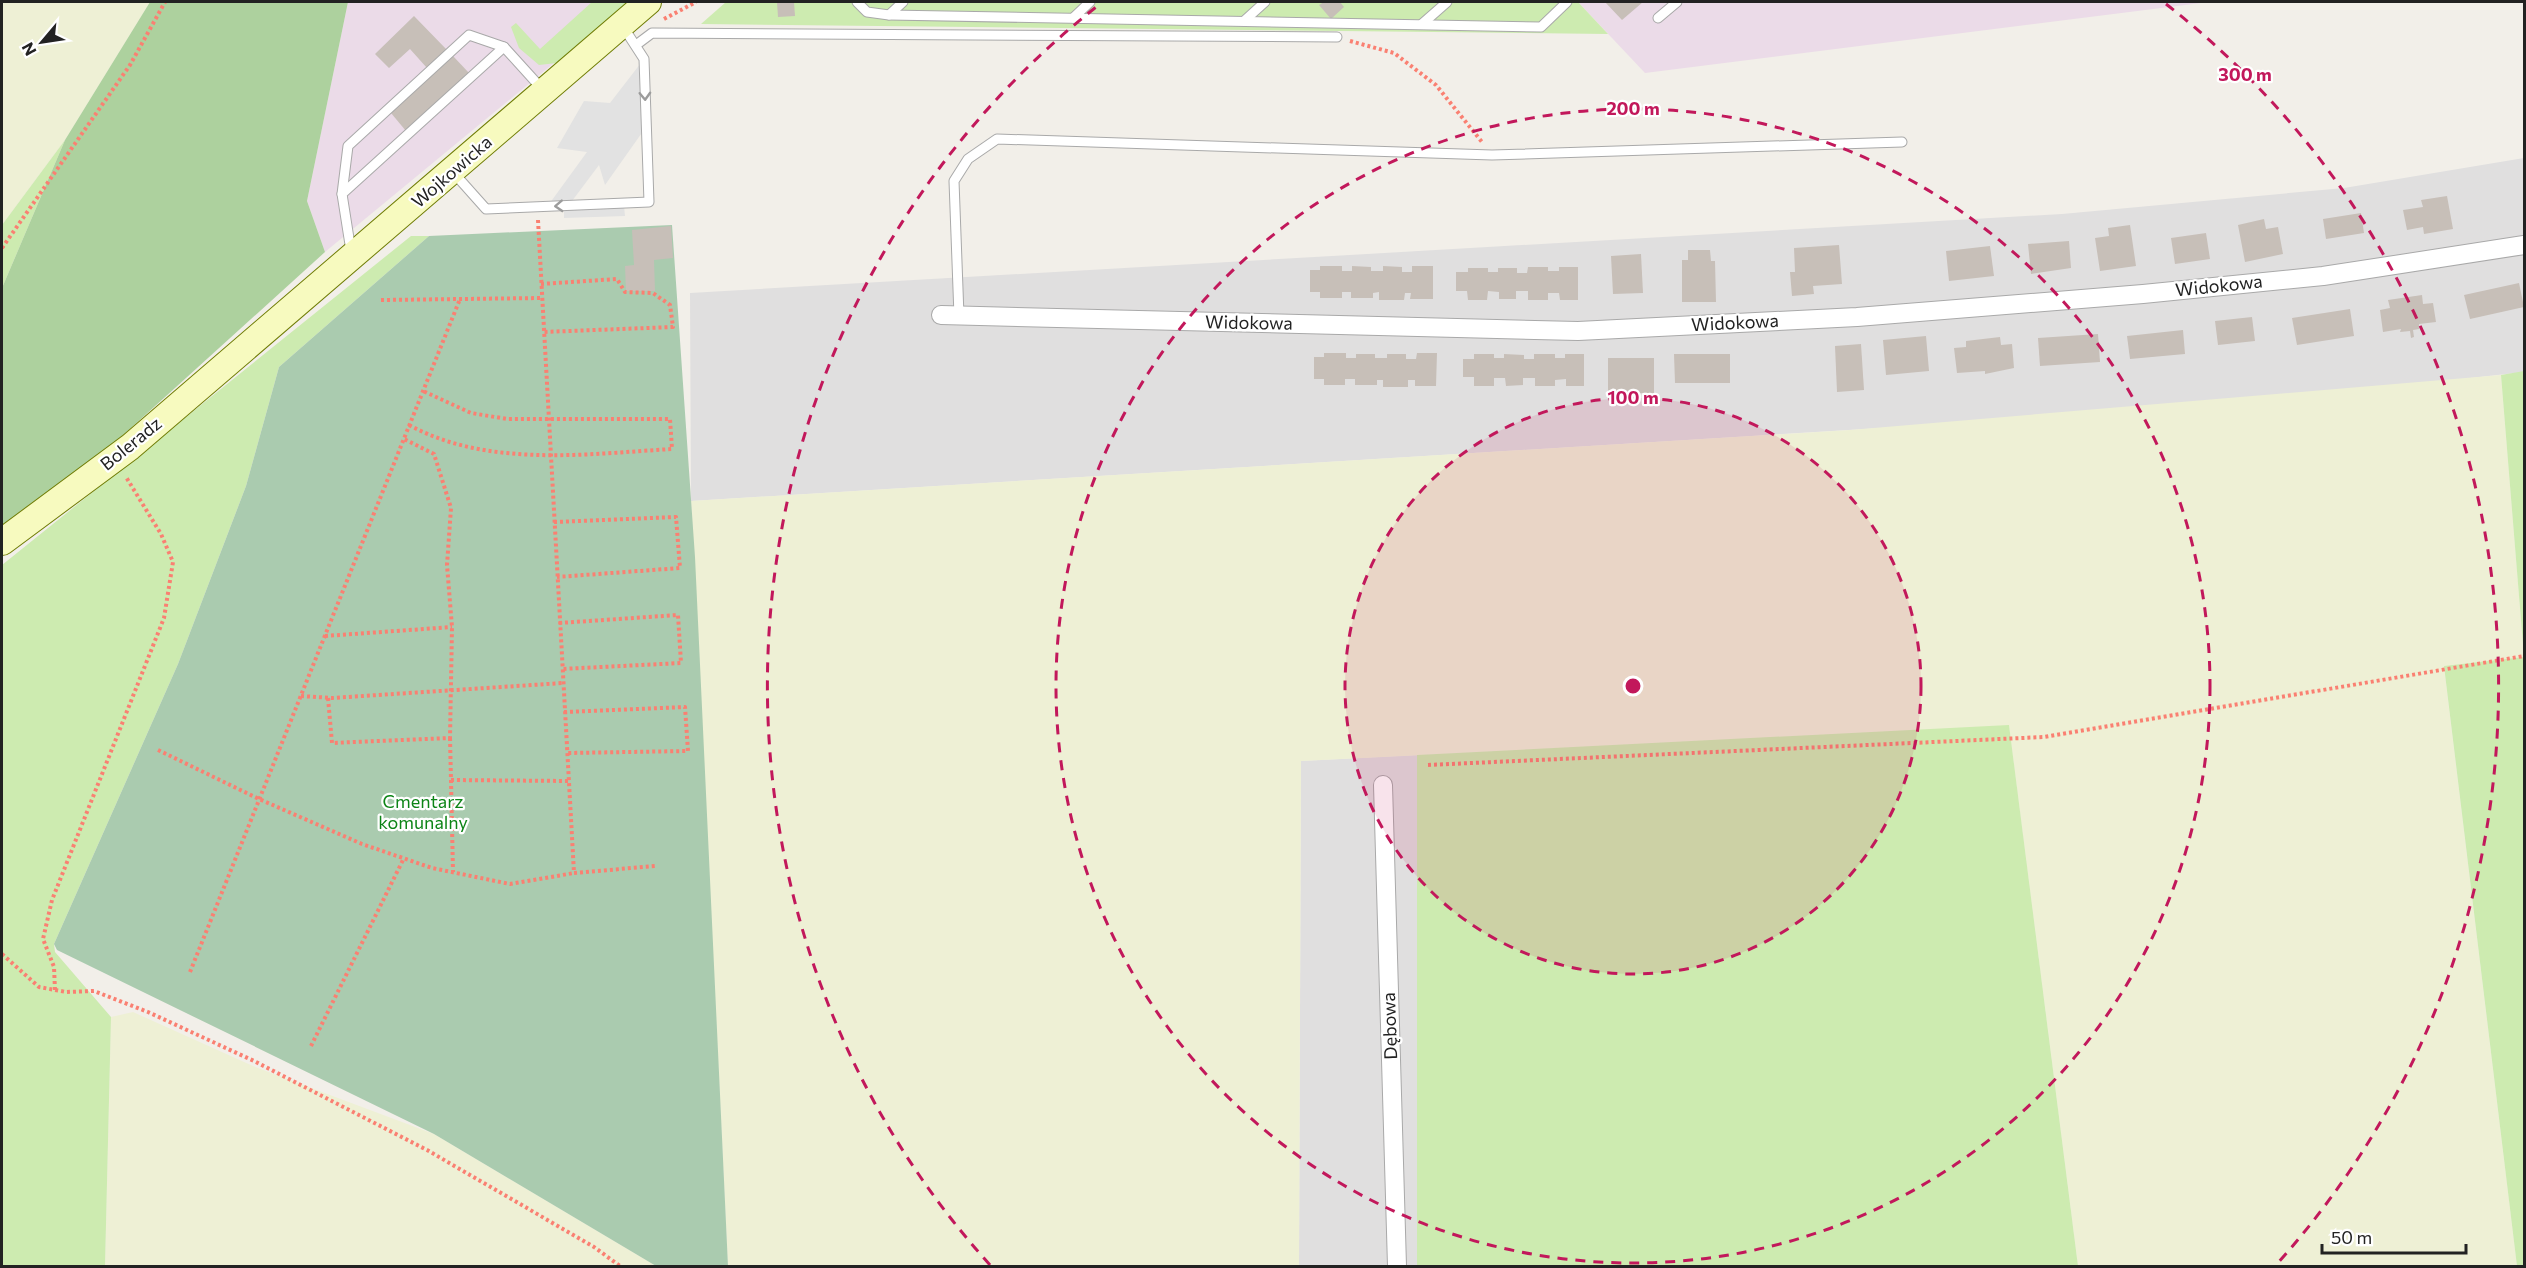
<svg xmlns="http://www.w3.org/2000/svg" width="2526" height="1268" font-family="Commissioner,sans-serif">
	<rect width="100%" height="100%" fill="#f2efe9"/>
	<g fill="#e0dfdf">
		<path d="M2524 158V372L2381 388 1898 427 691 501 690 293 2062 214 2344 188Z"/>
		<path d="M1417 755V1266H1299L1301 761Z"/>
	</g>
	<g fill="#ebdbe8">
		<path d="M348 2H624L566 53 325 252 307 201Z"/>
		<path d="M1578 2H2209L1645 73Z"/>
	</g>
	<g fill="#eef0d5">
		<path d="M2 2H150L65 140 2 225Z"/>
		<path d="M2501 375 2524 657 2444 667 2517 1266H2078L2009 726 1301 761 1299 1266H728L691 501 1850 430Z"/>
		<path d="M133 1012 253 1066 434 1134 656 1266H105L111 1017Z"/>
	</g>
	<g fill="#cdebb0">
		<path d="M592 2H628L557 63 539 65 519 48 511 27 516 23 540 49Z"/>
		<path d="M726 2H1578L1608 34 701 24Z"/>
		<path d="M65 140 2 288V225Z"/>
		<path d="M411 236H429L279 367 246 486 178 664 54 944 55 952 111 1017 105 1266H2V565Z"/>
		<path d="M2524 371V1266H2517L2444 666 2524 657 2501 375Z"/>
		<path d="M2009 725 2078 1266H1417V755Z"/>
	</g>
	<path fill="#add19e" d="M150 2H348L307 201 325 252 57 495 2 534V288L65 140Z"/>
	<path fill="#aacbaf" d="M672 225 695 557 728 1266H656L434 1134 57 950 54 944 178 664 246 486 279 367 429 236Z"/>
	<g fill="#e2e2e2">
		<path d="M644 59 646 127 605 185 599 165 569 205 547 207 587 152 557 148 584 101 610 103Z"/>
		<path d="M624 206 625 216 564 218V208Z"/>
	</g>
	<g fill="#c7bfb8">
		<path d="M777 2H794L795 16 778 17Z"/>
		<path d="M1324 2H1340L1344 7 1331 19 1319 5Z"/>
		<path d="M1605 2H1643L1622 20Z"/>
		<path d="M414 16 447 50 427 68 410 49 389 68 375 54Z"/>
		<path d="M453 56 469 73 406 131 391 113Z"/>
		<path d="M2447 196 2453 229 2424 234 2423 227 2407 230 2403 210 2423 207 2421 200Z"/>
		<path d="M2361 213 2364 233 2326 239 2323 219Z"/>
		<path d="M2264 219 2266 229 2278 227 2283 254 2245 262 2238 225Z"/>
		<path d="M2130 225 2136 266 2100 271 2095 238 2109 236 2108 228Z"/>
		<path d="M671 226 673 258 654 260 655 291H626L625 266 634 265 632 230Z"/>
		<path d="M2206 233 2210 259 2175 264 2171 238Z"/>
		<path d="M2069 241 2071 268 2031 274 2028 244Z"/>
		<path d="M1839 245 1842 284 1813 286 1814 294 1792 296 1790 272H1795L1794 248Z"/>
		<path d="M1990 246 1994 276 1949 281 1946 251Z"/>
		<path d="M1688 250H1710L1711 261H1715L1716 302H1682V260H1688Z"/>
		<path d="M1641 254 1643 293 1613 294 1611 256Z"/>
		<path d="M1320 266H1342V271H1352V266L1371 267V271H1383V266L1402 267V272H1412V266H1433V299H1410L1411 293H1405L1404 300H1379V292L1373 293V298H1351V292H1342V298H1320V292H1310V270H1320Z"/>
		<path d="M1528 267H1548V271H1559V267H1578V300H1560L1559 293H1548V300H1528V291H1516V299H1499V292L1488 291 1487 300H1468L1467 291H1456V272H1468V268H1488V272H1498V268H1517V273H1527Z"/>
		<path d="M2519 283 2524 307 2470 319 2464 295Z"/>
		<path d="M2422 295 2423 304 2433 303 2436 322 2419 324V329L2413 330 2414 337 2411 338 2410 331 2400 332 2401 329 2383 332 2380 310 2390 308 2388 300Z"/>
		<path d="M2350 309 2354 336 2297 345 2292 318Z"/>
		<path d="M2252 317 2255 341 2218 345 2215 321Z"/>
		<path d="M2183 330 2185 354 2130 359 2127 336Z"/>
		<path d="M2098 334 2100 362 2040 366 2038 338Z"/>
		<path d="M1926 336 1929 371 1886 375 1883 340Z"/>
		<path d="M2000 337 2001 345 2012 344 2014 368 1985 374V371L1957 373 1954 348 1966 347V341Z"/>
		<path d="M1861 344 1864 390 1837 392 1835 346Z"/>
		<path d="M1324 353H1346V358H1356V354H1375V358H1387V354H1406V359H1416L1417 353H1437L1436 386H1415V380H1408V387H1383V380H1377V385H1355V379H1345V385H1324V379H1314V357H1324Z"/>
		<path d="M1474 354H1494V358H1504V354L1524 355V359H1534V354H1555V358H1565V354H1584V386H1566V379L1555 380V386H1535V378H1523V385L1506 386 1505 378H1494V386H1474V377H1463V359H1474Z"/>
		<path d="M1674 354H1730V383H1675Z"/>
		<path d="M1608 358H1654V393L1608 394Z"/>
	</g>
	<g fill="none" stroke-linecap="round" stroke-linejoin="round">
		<g stroke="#a9a9a9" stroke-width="11">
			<g id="lane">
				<path d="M857 2 867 12 889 15 1541 27 1567 2"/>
				<path d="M889 15 903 2"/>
				<path d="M1073 18 1090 2"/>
				<path d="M1658 18 1677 2"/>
				<path d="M1244 21 1265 2"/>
				<path d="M1422 24 1447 2"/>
				<path d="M636 45 652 33 1337 37"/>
				<path d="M453 172 486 209 649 202 644 59 622 25"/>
				<path d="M342 194 348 146 469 35 504 47 543 90"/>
				<path d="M351 251 342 194 504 47"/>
				<path d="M959 316 954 181 968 159 997 139 1492 155 1902 142"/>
			</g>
		</g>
		<g stroke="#a9a9a9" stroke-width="20">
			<g id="street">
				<path d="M941 315 1578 331 1857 317 2143 294 2323 276 2524 245"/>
				<path d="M1383 785 1397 1266"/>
			</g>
		</g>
		<g stroke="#707d05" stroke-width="28">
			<path id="secondary" d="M2 542 130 447 648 2"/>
		</g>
		<g stroke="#fa8072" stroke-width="4" stroke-dasharray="3 3" stroke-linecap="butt">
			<path d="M664 19 696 2"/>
			<path d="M1350 41 1394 53 1436 85 1482 142"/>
			<path d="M538 220 574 873 655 866"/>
			<path d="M2 248 130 65 165 2"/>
			<path d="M541 284 617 279 625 292 653 293 670 305 673 327 543 332"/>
			<path d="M381 300 542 298"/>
			<path d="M409 425C488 468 586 454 672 449L670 419H507L471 413 423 391"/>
			<path d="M554 522 676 517 680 568 557 577"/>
			<path d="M559 623 678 615 681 663 562 669"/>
			<path d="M325 636 452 627"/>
			<path d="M301 696 332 698 563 683"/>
			<path d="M328 698 332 743 450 738 452 627 447 565 451 508 434 454 404 439"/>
			<path d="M564 712 685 707 688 751 567 753"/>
			<path d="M450 738 451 780 568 781"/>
			<path d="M158 750 259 799 362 844 432 868 510 884 574 873"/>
			<path d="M1428 765 2044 737 2524 656"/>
			<path d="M451 780 453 872"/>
			<path d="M2 954 39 987 66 992 94 991 148 1012 254 1061 427 1150 594 1247 620 1266"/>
			<path d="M190 972 460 299"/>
			<path d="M55 990 54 967 43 939 52 900 164 618 173 562 161 534 126 477"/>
			<path d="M311 1046 404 858"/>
		</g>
		<use href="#lane" stroke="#fff" stroke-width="9"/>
		<use href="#street" stroke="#fff" stroke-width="18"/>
		<use href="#secondary" stroke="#f7fabf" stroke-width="26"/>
	</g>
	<defs><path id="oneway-chevron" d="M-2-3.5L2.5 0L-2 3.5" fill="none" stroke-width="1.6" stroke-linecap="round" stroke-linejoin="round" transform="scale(1.5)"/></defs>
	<g stroke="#9c9c9c">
		<use href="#oneway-chevron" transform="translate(645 96) rotate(88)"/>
		<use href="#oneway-chevron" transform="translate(559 206) rotate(177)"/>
	</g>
	<circle cx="1633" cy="686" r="288" fill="#c2185b" fill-opacity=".12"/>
	<g fill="none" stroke="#c2185b" stroke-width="3" stroke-dasharray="10 8">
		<circle cx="1633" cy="686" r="288"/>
		<circle cx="1633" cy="686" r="577"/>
		<path d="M990 1265A865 865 0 0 1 1100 4M2166 4A865 865 0 0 1 2276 1265"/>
	</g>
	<g text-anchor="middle" stroke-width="4.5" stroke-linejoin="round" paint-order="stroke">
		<g font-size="18" fill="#222" stroke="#fff">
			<text transform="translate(452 172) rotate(-41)" y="6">Wojkowicka</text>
			<text transform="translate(2219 286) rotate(-6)" y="6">Widokowa</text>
			<text transform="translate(1249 323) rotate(1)" y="6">Widokowa</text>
			<text transform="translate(1735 323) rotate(-3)" y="6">Widokowa</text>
			<text transform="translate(131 444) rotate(-39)" y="6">Boleradz</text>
			<text transform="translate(1390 1026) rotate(-92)" y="6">Dębowa</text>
		</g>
		<g font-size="18" fill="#0c8416" stroke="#fff">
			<text x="423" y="808">Cmentarz<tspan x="423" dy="21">komunalny</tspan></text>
		</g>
	</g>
	<circle cx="1633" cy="686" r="9" fill="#c2185b" stroke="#fff" stroke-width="3"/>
	<g font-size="18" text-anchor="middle" font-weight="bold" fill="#c2185b" stroke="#fff" stroke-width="4.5" stroke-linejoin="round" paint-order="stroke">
		<text x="2245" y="81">300 m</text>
		<text x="1633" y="115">200 m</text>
		<text x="1633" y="404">100 m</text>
	</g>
	<rect width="2526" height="1268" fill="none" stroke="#222222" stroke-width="6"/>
	<g transform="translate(42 42) rotate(241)" stroke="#ffffff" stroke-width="4.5" paint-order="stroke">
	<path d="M0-4.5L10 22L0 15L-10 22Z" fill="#222222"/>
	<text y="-9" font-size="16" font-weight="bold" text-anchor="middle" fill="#222222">N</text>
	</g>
	<path d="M2322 1244v9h144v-9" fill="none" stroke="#222222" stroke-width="3"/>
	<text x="2331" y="1244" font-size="18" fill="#222222" stroke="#ffffff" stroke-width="4.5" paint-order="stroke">50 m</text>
</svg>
